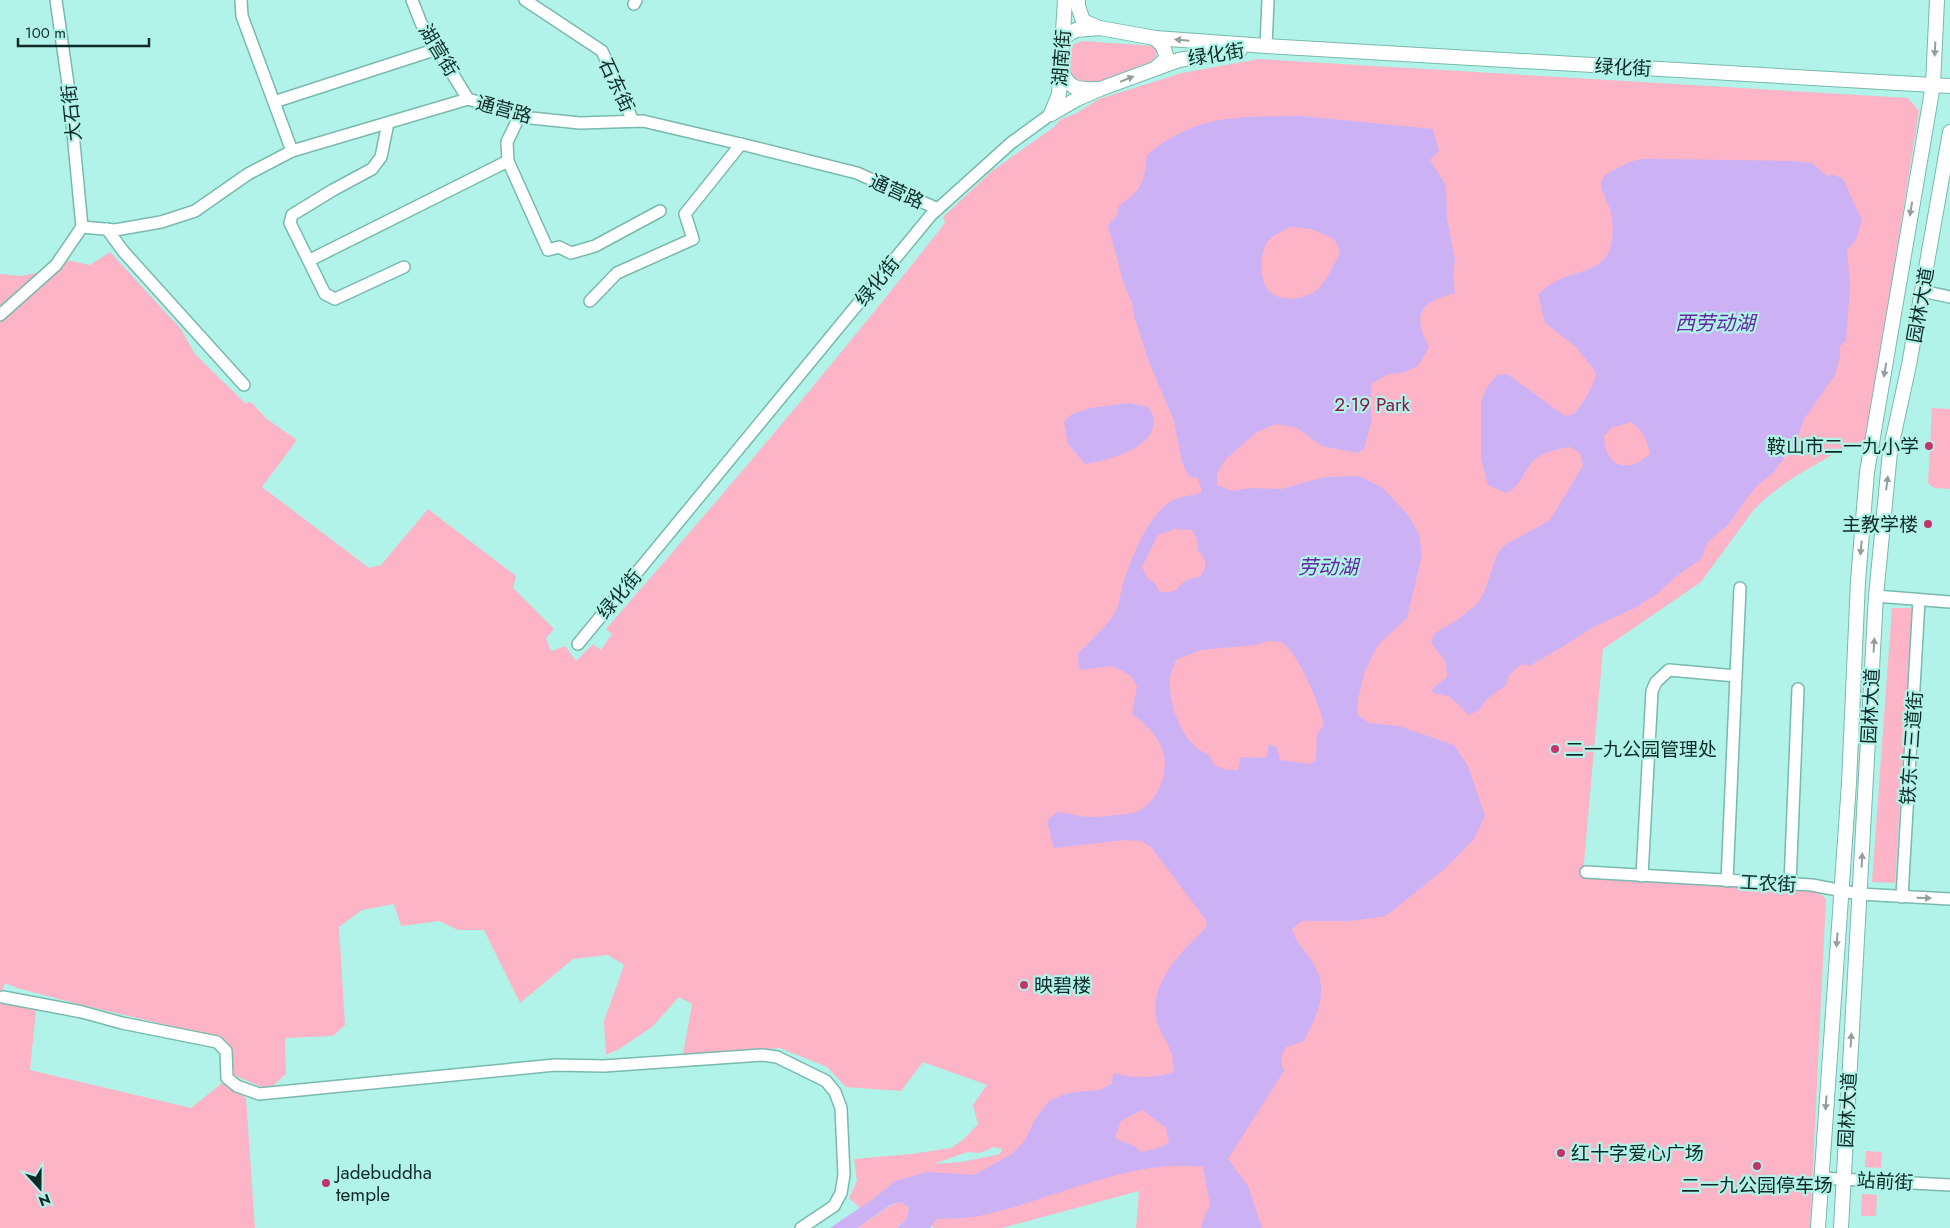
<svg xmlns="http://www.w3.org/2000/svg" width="1950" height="1228" font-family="Jost,'Noto Sans SC',sans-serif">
	<rect width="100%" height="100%" fill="#b1f3e8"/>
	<g fill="#fcb4c6" fill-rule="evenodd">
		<path d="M1083 41 1153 46 1157 51 1156 57 1150 62C1139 66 1100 83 1092 83 1066 82 1065 62 1074 44Z"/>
		<path d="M1259 59 1908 98 1919 111 1865 447 1848 448 1839 451C1808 469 1776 485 1752 512L1701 582 1603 649 1583 874 1814 889 1826 899 1810 1228H1136L1139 1191 1002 1228H934L932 1226 912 1176 860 1208 849 1198 857 1181 854 1159 911 1154 951 1148 964 1139 978 1124 973 1105 987 1085 923 1062 901 1091 846 1087 827 1067 780 1048 683 1055 692 1004 679 997 652 1027 619 1049 606 1055 604 1021 624 965 608 955 573 959 520 1003 484 930H458L439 921 401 926 394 904 362 910 339 927 345 1025 333 1036 285 1038 286 1074 268 1090 234 1075 232 1052 221 1038 74 1003 17 988 5 983 0 997V274L22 276 40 272 56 258 90 265 110 252 181 329 195 354 246 404 250 401 267 419 297 440 262 487 369 568 381 565 428 509 516 576 513 588 554 629 546 638 551 651 565 646 576 661 593 644 601 650 612 634 606 629C722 496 836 362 945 223L943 217 992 171 1054 127 1061 119 1075 114 1099 99 1182 73ZM994 1147 1002 1149 1000 1154 962 1162 933 1164 968 1152 980 1153Z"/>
		<path d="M1932 408 1950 409V489L1934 488 1928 483Z"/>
		<path d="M1892 608H1912L1895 883 1872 882Z"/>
		<path d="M0 1003 36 1010 30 1070 191 1108 222 1083 246 1098 255 1228H0Z"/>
		<path d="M1866 1151 1882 1152 1881 1168 1865 1167Z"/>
		<path d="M1862 1194 1877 1195 1876 1216H1861Z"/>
		<path d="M901 1202 909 1208 907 1218 897 1228H857L893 1204Z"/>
	</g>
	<g fill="#ccb2f4" fill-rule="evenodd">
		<path d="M1302 116 1433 129 1439 151 1430 160 1446 185 1447 218 1455 260 1453 274 1455 293C1421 302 1411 313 1429 347L1418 366 1402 373 1389 374 1372 383 1370 402 1372 420 1364 449 1358 453 1322 446 1297 428 1276 424 1257 432 1226 459 1217 473V485L1232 491 1251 488 1281 489 1325 477 1359 476 1383 488 1407 514 1419 534 1422 555 1407 618 1378 645 1365 671 1358 699 1357 714 1369 723 1399 726 1454 745 1468 766 1485 816 1474 839 1446 868 1386 916 1351 921H1302L1292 929C1295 940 1303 949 1310 958 1331 989 1319 1011 1304 1041L1286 1047C1281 1056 1280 1061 1284 1071L1228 1159 1248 1186 1262 1228H1201L1203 1220 1210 1205 1203 1167C1128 1158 1052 1201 979 1216 966 1219 951 1218 937 1219L930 1228H897L907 1218 909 1208 901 1202 892 1204 857 1228H830L873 1199 895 1181 927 1172 974 1175 1012 1154 1025 1140 1036 1118 1049 1101 1062 1095 1074 1092 1099 1090 1111 1084 1114 1073C1131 1079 1156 1078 1173 1072 1176 1051 1164 1042 1158 1024 1149 997 1165 971 1183 951 1191 942 1200 935 1207 925L1206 920 1151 847 1141 841 1125 840 1054 848 1047 821 1057 812C1067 813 1077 816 1088 817 1097 817 1129 815 1138 811 1146 808 1155 797 1159 789 1174 756 1159 734 1132 714L1137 686 1131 676 1113 666 1079 670 1078 654C1090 641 1112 622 1118 607 1120 601 1120 594 1122 588 1130 561 1147 515 1173 500 1180 496 1193 496 1202 492L1198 478 1189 477 1182 462 1174 421 1149 362 1134 316 1132 303 1123 281 1108 225 1117 216 1119 206C1142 190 1144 183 1147 155 1197 113 1241 117 1302 116ZM1290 227 1311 229 1334 239 1340 251C1337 260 1324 285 1317 290 1305 299 1282 303 1270 292 1258 282 1259 249 1270 239 1275 234 1284 231 1290 227ZM1175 529 1192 530 1197 539V550C1207 559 1208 565 1200 577 1197 577 1192 578 1188 580 1174 586 1183 593 1160 592L1154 582 1148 579 1142 567 1158 535ZM1269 641C1272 641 1278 641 1281 642 1298 651 1320 706 1324 724L1317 735 1316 760 1310 764 1280 760 1277 747 1269 744 1266 758 1241 757 1238 770H1228L1215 766C1207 749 1207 757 1196 747 1178 731 1169 702 1170 678 1171 672 1174 666 1176 660L1201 650 1255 645ZM1142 1110 1166 1128 1169 1142 1161 1147 1141 1152 1134 1146 1115 1138 1121 1121Z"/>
		<path d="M1664 159 1792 161 1812 163 1827 176 1835 175 1843 179 1862 220 1856 240 1847 250 1850 286 1846 341 1840 346V356L1835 375 1804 419 1797 440 1773 473 1757 486 1748 497 1728 525 1708 542 1701 559 1678 575 1657 594 1637 607 1592 628 1564 646 1529 666 1522 664 1509 675 1506 685 1487 699 1479 710 1469 715 1450 697 1433 693 1432 689 1447 677 1446 662 1431 643 1435 633 1457 620 1477 604 1484 593 1497 554 1505 545 1550 520 1583 466 1580 453 1570 447C1557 449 1543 452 1533 461 1523 472 1520 488 1506 493L1488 485 1481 459V402L1487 387 1497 375 1507 374 1565 416 1574 414C1583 403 1595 386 1596 372L1575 346 1545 323 1538 295C1544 289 1549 285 1556 281 1572 273 1597 271 1607 255 1614 243 1614 223 1610 210 1605 192 1590 180 1616 169 1622 166 1630 161 1637 160 1645 158 1655 159 1664 159ZM1631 422C1643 430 1647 441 1650 454 1628 474 1605 468 1604 436L1611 428Z"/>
		<path d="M1129 403 1148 407C1150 410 1153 414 1153 417 1159 449 1107 460 1085 464L1068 444 1064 422 1072 414 1091 408Z"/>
	</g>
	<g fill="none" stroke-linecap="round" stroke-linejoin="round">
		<g stroke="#79b9ae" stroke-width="14">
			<g id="minor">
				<path d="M56 0 69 91 82 227"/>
				<path d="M241 0 242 16 292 151"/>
				<path d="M412 0 421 23 468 99"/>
				<path d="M525 0 602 51 633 121"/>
				<path d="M634 4 636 0"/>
				<path d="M1266 46 1268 0"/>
				<path d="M274 102 437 49"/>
				<path d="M520 115 507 142 508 161 548 250 559 247 571 253 595 246 660 211"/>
				<path d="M388 123 381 157 372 169 333 190 292 215 290 223 325 294 335 299 404 267"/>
				<path d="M82 227 115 230 161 222 195 211 248 174 292 151 468 99 531 118 580 123 643 121 749 146 857 173 938 209"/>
				<path d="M107 229 123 251 244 385"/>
				<path d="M310 260 508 161"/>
				<path d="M1922 291 1950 297"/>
				<path d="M590 301 617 273 693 239 685 214 741 144"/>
				<path d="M0 315 56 265 82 227"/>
				<path d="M1876 596 1950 602"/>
				<path d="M578 644 931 215 1011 143 1051 114"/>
				<path d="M1736 676 1740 588"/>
				<path d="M1586 872 1812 885 1859 894 1950 899"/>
				<path d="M1642 876 1652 691 1656 682 1669 670 1736 676 1727 881"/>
				<path d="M1790 884 1798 689"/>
				<path d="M1902 897 1919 600"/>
				<path d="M3 997 82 1012 122 1023 217 1042 226 1051 227 1078 237 1086 259 1094 555 1065 604 1066 762 1055 777 1057 826 1081 835 1092 841 1108 844 1175 841 1193 834 1206 801 1228"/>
				<path d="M1821 1178 1950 1185"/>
			</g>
		</g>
		<g stroke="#79b9ae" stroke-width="16">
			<g id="major">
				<path d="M1078 0V6L1083 21 1099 28"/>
				<path d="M1155 38 1163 46 1167 58 1157 67"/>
				<path d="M1062 40 1070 33 1076 30 1100 28 1155 38 1266 46 1950 86"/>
				<path d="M1061 70C1069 88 1076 90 1096 89"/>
				<path d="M1051 114 1077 99 1100 89 1179 60 1240 50"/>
				<path d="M1051 114 1059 94 1065 0"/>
				<path d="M1818 1228 1849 783 1858 581 1867 472 1933 85 1937 0"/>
				<path d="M1841 1228 1876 596 1890 452 1909 365 1950 132"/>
			</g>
		</g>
		<use href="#minor" stroke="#fff" stroke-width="11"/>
		<use href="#major" stroke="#fff" stroke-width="14"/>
	</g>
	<defs><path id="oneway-solid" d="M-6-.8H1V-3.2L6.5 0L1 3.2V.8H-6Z" transform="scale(1.25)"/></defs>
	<g fill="#939f9d">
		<use href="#oneway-solid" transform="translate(1182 40) rotate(-175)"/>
		<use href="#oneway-solid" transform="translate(1935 49) rotate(93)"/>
		<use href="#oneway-solid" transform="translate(1127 79) rotate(-22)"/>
		<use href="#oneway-solid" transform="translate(1911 209) rotate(99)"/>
		<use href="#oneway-solid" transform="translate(1885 370) rotate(100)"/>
		<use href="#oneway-solid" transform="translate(1887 483) rotate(-83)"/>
		<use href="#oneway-solid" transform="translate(1861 548) rotate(95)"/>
		<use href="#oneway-solid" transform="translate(1874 645) rotate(-87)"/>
		<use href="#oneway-solid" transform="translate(1862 860) rotate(-87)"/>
		<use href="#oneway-solid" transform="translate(1924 898) rotate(2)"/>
		<use href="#oneway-solid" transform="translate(1837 940) rotate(94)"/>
		<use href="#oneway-solid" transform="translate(1851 1040) rotate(-87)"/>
		<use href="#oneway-solid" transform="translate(1826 1103) rotate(94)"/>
	</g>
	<g fill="#c1356a" stroke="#b1f3e8" stroke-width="2">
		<circle cx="1929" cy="446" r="5"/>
		<circle cx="1928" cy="524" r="5"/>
		<circle cx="1555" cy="749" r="5"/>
		<circle cx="1024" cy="985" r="5"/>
		<circle cx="1561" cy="1153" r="5"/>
		<circle cx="1757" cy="1166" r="5"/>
		<circle cx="326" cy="1183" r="5"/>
	</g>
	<g text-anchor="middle" stroke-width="4.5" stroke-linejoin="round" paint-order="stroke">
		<g font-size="19" fill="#0f2a26" stroke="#b1f3e8">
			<text transform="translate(439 50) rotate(59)" y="7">湖营街</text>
			<text transform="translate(1216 54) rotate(-9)" y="7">绿化街</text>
			<text transform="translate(1061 58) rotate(-86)" y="7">湖南街</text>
			<text transform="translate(1623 67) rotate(3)" y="7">绿化街</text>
			<text transform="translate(617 85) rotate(65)" y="7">石东街</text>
			<text transform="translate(504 109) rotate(15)" y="7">通营路</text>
			<text transform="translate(71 113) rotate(-96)" y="7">大石街</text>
			<text transform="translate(897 191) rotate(24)" y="7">通营路</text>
			<text transform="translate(877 281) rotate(-51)" y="7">绿化街</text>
			<text transform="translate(1920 305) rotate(-80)" y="7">园林大道</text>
			<text transform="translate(619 594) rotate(-50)" y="7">绿化街</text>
			<text transform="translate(1870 706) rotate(-87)" y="7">园林大道</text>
			<text transform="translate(1911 748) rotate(-86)" y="7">铁东十三道街</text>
			<text transform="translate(1768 883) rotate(3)" y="7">工农街</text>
			<text transform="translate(1847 1110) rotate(-87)" y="7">园林大道</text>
			<text transform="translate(1885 1181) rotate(3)" y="7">站前街</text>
		</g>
		<g font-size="19" fill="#891846" stroke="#b1f3e8">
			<text x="1372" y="411">2·19 Park</text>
		</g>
		<g font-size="19" fill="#0f2a26" stroke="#b1f3e8" text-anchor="start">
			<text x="1919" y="453" text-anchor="end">鞍山市二一九小学</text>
			<text x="1918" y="531" text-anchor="end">主教学楼</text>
			<text x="1565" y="756">二一九公园管理处</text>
			<text x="1034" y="992">映碧楼</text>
			<text x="1571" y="1160">红十字爱心广场</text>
			<text x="336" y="1179">Jadebuddha<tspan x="336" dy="22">temple</tspan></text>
			<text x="1757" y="1192" text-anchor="middle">二一九公园停车场</text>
		</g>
		<g font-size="20" font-style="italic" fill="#6625a2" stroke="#b1f3e8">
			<text x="1715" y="330">西劳动湖</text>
			<text x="1328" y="574">劳动湖</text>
		</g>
	</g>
	<g transform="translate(40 1188) rotate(159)" stroke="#b1f3e8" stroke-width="4" paint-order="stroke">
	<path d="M0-4L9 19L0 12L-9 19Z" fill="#0f2a26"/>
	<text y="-8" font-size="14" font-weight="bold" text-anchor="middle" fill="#0f2a26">N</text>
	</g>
	<path d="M18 38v8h131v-8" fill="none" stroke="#0f2a26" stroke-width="2.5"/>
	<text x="25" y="38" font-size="15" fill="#0f2a26" stroke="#b1f3e8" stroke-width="4" paint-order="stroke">100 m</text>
</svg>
